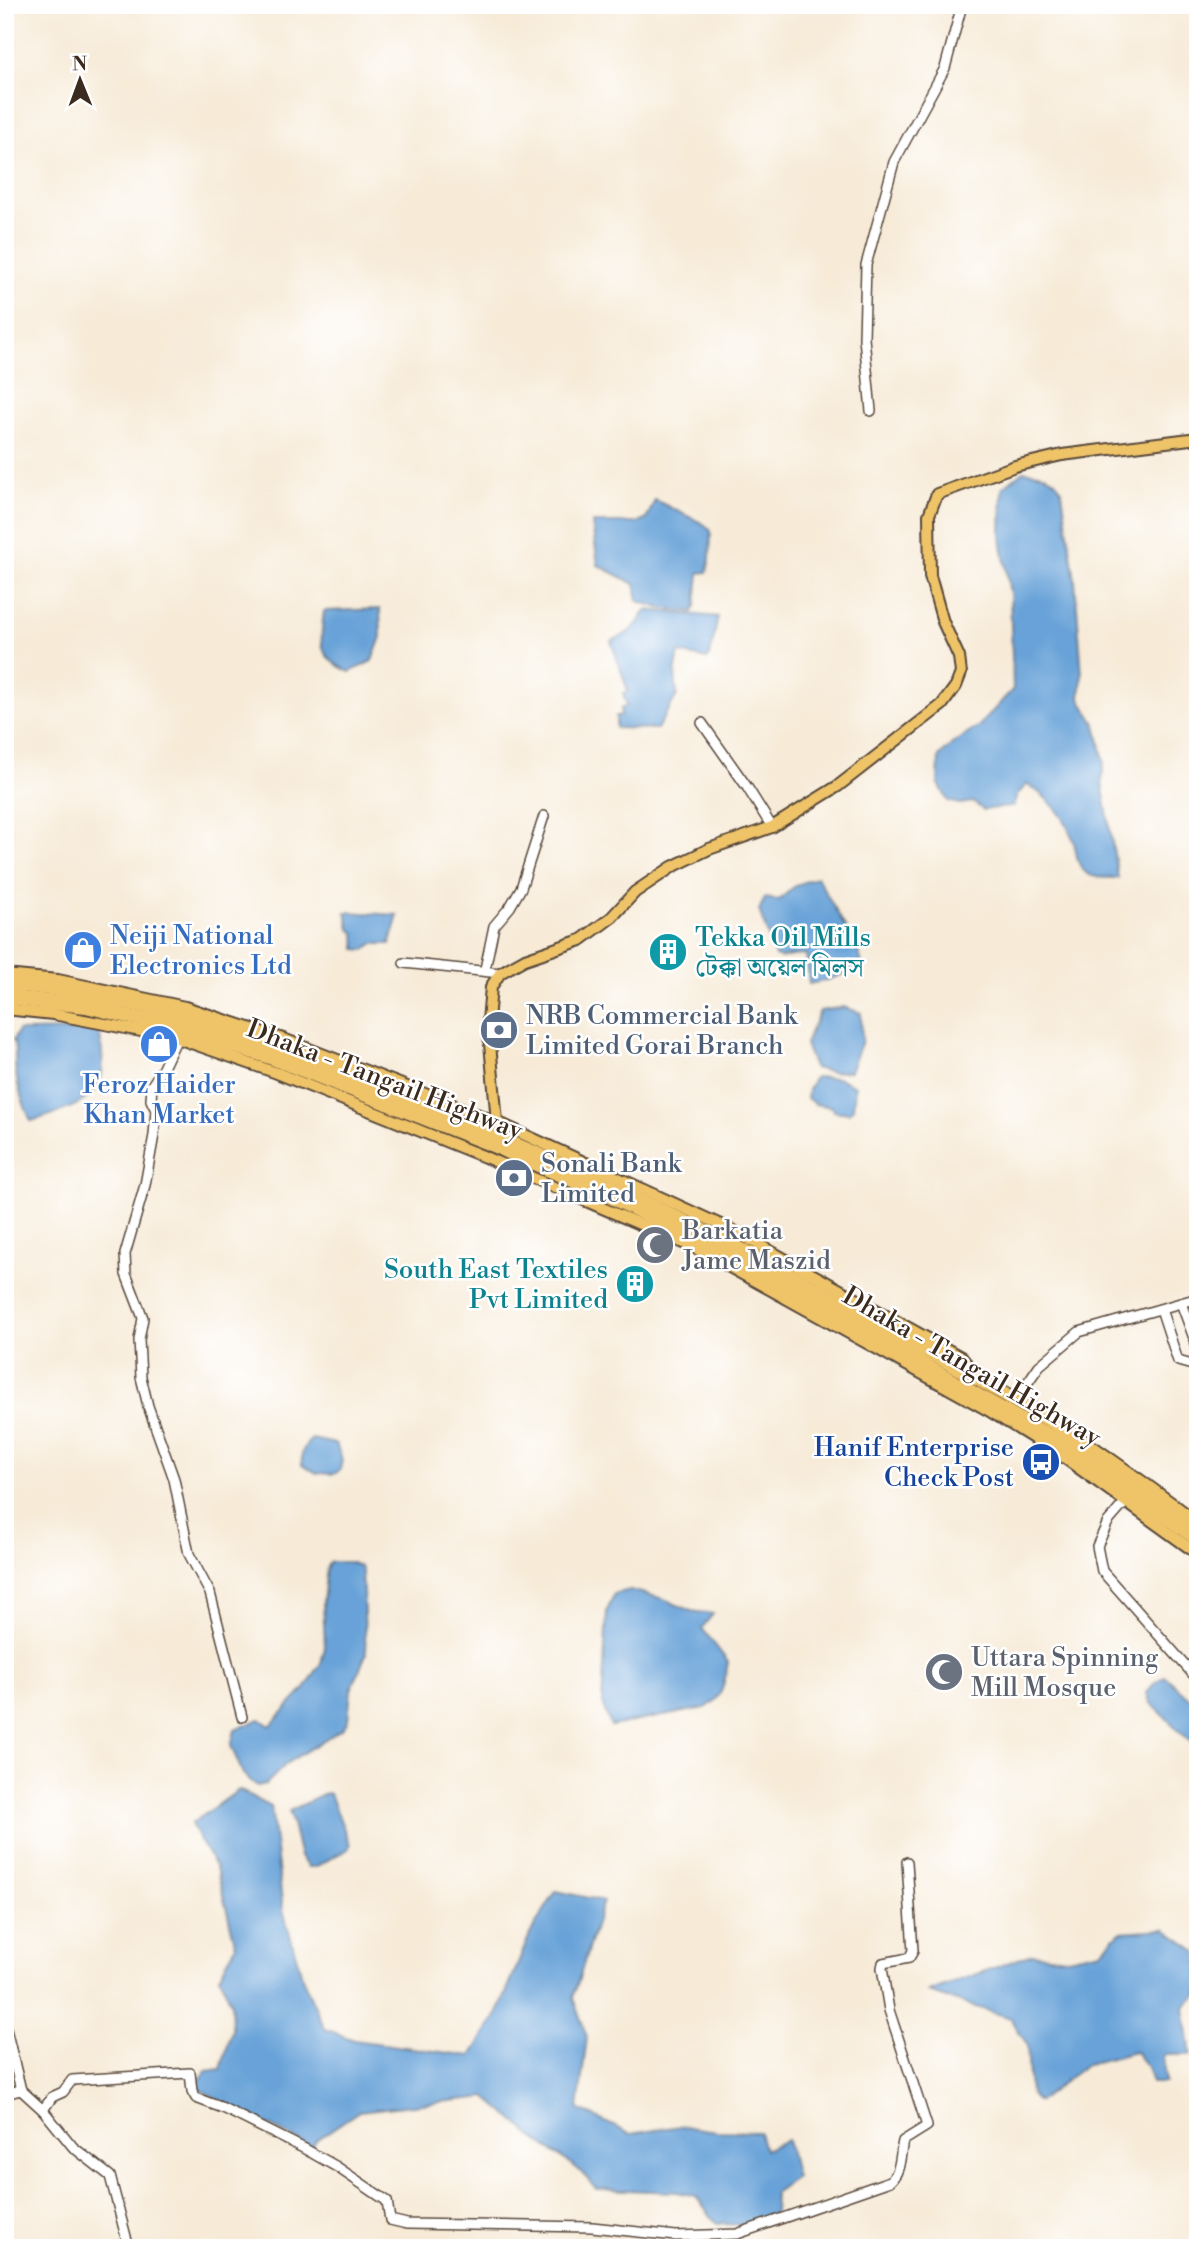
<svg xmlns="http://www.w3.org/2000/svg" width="1203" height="2253" font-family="'Libre Bodoni','Noto Serif Bengali',serif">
	<rect width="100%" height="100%" fill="#fff"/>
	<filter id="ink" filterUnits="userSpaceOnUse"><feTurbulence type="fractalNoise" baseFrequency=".0143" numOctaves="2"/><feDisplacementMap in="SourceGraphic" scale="14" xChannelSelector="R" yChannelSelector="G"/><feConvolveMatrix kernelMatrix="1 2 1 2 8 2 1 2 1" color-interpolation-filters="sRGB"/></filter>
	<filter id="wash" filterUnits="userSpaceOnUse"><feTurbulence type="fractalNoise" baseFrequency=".00686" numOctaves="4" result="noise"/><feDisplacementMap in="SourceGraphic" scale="28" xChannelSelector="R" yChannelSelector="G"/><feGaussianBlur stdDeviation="1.57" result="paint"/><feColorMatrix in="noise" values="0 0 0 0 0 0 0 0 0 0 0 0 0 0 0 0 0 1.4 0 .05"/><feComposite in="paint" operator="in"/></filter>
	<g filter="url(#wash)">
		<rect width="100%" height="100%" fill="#f7ebd8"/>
		<g fill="#68a2d8" stroke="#52667b" stroke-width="2">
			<path d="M1023 471C1040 472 1056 475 1062 492L1075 580 1082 674 1080 699 1096 725 1104 761 1102 782 1118 878C1107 877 1094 879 1086 873 1076 865 1077 853 1074 843 1067 817 1049 798 1027 784L1017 795 1013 806 983 810 973 802 960 804 948 801 938 782 939 757 952 744 978 727 1013 689 1010 594 1001 538 1002 488Z"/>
			<path d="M655 500 704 524 711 531 710 559 707 572 699 573 696 606 693 612 660 608 638 601 635 584 598 565 592 523H635L646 520Z"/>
			<path d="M380 609 381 637 372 661 350 672C317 657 320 644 324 611Z"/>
			<path d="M646 610 718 617 711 651 707 659 679 653 675 673 677 695 657 729 616 728V716L621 715V708L627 706 623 693 628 691 611 641C629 634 637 627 646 610Z"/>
			<path d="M817 877 858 950 862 963C846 975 828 981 809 984L806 954 780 958 775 956 759 910 765 898 779 900 796 885Z"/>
			<path d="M346 912 398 915 390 944H372L365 950 356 949 355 933 350 929Z"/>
			<path d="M844 1007 861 1013 862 1041 850 1071 831 1072 814 1068 805 1044 820 1011Z"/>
			<path d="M86 1030 100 1034C101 1046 104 1061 102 1073 98 1104 55 1114 31 1121 24 1106 18 1091 16 1073 14 1062 17 1051 13 1040L18 1031Z"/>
			<path d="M815 1077 839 1078 855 1086 853 1109 849 1113 834 1111 832 1107 815 1104 807 1098 808 1090Z"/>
			<path d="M312 1439 336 1444 342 1460 340 1470 334 1474 317 1473 302 1465C301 1453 303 1446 312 1439Z"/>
			<path d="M330 1562H350L360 1567 362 1572 366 1654 351 1690 348 1720 343 1728 287 1763 266 1784 257 1786 243 1774 231 1746 235 1730 260 1719 270 1726 305 1689 321 1663 325 1647 323 1602 327 1566Z"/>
			<path d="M630 1590 664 1599 691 1611 713 1614 702 1628 728 1662C724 1682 724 1698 705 1708L611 1726 602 1703 607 1611 614 1594Z"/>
			<path d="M1165 1676 1198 1706V1749L1150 1702 1147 1693 1154 1683Z"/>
			<path d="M239 1790 271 1807 283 1910 303 1980 325 2029 354 2040 471 2056 498 2013 530 1934 556 1891 603 1901 573 1998 587 2037 578 2109 630 2134 680 2126 717 2131 759 2132 764 2150 787 2140 796 2177 775 2192 774 2213 751 2225 717 2224 696 2196 677 2192 597 2189 578 2169 539 2142 486 2097 359 2111 316 2140 312 2148 195 2087 206 2071 221 2069 232 2030 231 2002 219 1976 236 1946 216 1868 191 1824Z"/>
			<path d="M327 1793 330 1794 350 1845 348 1849 315 1867H308L300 1857 289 1811Z"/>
			<path d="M1165 1929 1198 1952V1995L1184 2007 1191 2055H1163L1165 2083H1152L1147 2067 1135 2052 1087 2064 1038 2102 1030 2095 1027 2045 1011 2018 928 1992 1032 1954 1067 1958 1101 1951 1120 1932Z"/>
		</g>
	</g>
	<g filter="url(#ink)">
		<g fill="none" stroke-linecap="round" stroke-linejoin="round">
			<g stroke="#57473a" stroke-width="12">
				<g id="minor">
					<path d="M871 411 864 338 866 265 894 162 945 68 962 5"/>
					<path d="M702 723 747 787 772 827"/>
					<path d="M404 963 500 973"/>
					<path d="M485 969 494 926 510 907 521 888 544 816"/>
					<path d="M177 1038 162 1070 152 1085 151 1100 156 1110 154 1135 145 1185 125 1254 126 1274 143 1318 139 1340 141 1377 148 1406 174 1479 189 1554 210 1593 242 1717"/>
					<path d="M1181 1303 1198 1349"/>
					<path d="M1161 1309 1178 1361 1192 1365 1198 1361"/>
					<path d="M1015 1401 1039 1366 1079 1332 1198 1298"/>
					<path d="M1128 1499 1108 1522 1097 1546 1102 1571 1193 1674"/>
					<path d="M5 2025 21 2090 43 2110 73 2147 110 2176 129 2248"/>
					<path d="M5 2094 21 2090"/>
					<path d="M43 2110 52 2097 63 2092 72 2080 190 2073 192 2091 196 2098 223 2108 305 2149 337 2167 387 2201 390 2220 407 2224 592 2227 676 2236 737 2234 890 2181C901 2173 900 2154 903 2141L927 2126 889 2010 882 1968 883 1963 909 1958 913 1951 907 1862"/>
				</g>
			</g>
			<g stroke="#57473a" stroke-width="14">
				<g id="major">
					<path d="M5 975 58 980 185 1007 286 1040 497 1122 736 1232 961 1357 975 1374"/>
					<path d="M5 1009 53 1014 177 1038 277 1073 485 1157 697 1249 988 1410 1062 1456 1198 1554"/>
					<path d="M497 1122 488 1021 491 987 500 973 525 959 581 940 612 917 635 892 672 867 709 849 772 827 838 786 942 705 956 686 961 673 959 657 943 622 930 576 929 515 937 494 1015 466 1062 455 1198 438"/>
				</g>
			</g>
			<g stroke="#57473a" stroke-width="18">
				<g id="highway">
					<path d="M5 984C148 992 281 1048 411 1101 526 1148 639 1198 750 1254 793 1276 835 1301 878 1324 941 1359 1007 1393 1068 1432 1112 1461 1155 1493 1198 1525"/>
					<path d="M5 997 86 1006 181 1029 270 1057 493 1145 609 1196 745 1263 1061 1443 1198 1539"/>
				</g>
			</g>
			<use href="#minor" stroke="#fff" stroke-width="9"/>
			<use href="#major" stroke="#efc469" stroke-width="10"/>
			<use href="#highway" stroke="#efc469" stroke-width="14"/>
		</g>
	</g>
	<defs>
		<g id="shop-disc" transform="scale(2.0125)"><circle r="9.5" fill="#3f7fe0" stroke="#fff"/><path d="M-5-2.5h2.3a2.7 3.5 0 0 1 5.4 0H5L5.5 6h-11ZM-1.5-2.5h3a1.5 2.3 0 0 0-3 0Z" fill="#fff"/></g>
		<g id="building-disc" transform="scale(2.0125)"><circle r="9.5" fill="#0f9aa8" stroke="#fff"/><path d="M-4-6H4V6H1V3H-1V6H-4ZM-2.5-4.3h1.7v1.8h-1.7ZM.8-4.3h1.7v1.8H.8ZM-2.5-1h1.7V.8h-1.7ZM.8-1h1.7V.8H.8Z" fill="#fff"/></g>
		<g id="bank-disc" transform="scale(2.0125)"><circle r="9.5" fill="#5c6f8a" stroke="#fff"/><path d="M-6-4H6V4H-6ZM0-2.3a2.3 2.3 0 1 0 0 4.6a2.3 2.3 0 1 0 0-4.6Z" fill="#fff"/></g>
		<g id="mosque-disc" transform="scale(2.0125)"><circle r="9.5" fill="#6b7280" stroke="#fff"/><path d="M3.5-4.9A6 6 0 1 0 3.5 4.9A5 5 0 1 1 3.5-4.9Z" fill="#fff"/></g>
		<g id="bus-disc" transform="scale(2.0125)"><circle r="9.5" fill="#1a4fb4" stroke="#fff"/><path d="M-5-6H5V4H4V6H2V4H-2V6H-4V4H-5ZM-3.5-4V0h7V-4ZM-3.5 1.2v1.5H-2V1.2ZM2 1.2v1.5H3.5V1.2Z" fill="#fff"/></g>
	</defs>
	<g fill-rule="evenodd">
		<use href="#shop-disc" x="83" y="950"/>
		<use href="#building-disc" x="668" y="952"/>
		<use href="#bank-disc" x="499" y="1030"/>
		<use href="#shop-disc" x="159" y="1044"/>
		<use href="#bank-disc" x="514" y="1178"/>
		<use href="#mosque-disc" x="655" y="1245"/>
		<use href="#building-disc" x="635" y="1284"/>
		<use href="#bus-disc" x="1041" y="1462"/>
		<use href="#mosque-disc" x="944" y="1672"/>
	</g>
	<g text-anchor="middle" stroke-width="5" stroke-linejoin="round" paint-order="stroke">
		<g font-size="26" fill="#366cbe" stroke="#fff" text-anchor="start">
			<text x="110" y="944">Neiji National<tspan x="110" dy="30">Electronics Ltd</tspan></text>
			<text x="159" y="1093" text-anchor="middle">Feroz Haider<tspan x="159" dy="30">Khan Market</tspan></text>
		</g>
		<g font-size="26" fill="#0d838f" stroke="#fff" text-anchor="start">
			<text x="695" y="946">Tekka Oil Mills<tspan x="695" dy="30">টেক্কা অয়েল মিলস</tspan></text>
			<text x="608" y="1278" text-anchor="end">South East Textiles<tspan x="608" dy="30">Pvt Limited</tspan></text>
		</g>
		<g font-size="26" fill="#4e5e75" stroke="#fff" text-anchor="start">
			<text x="526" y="1024">NRB Commercial Bank<tspan x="526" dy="30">Limited Gorai Branch</tspan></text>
			<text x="541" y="1172">Sonali Bank<tspan x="541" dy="30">Limited</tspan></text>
		</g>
		<g font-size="26" fill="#3b2a1e" stroke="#fff">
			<text transform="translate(385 1079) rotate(21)" y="9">Dhaka - Tangail Highway</text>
			<text transform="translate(972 1366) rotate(30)" y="9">Dhaka - Tangail Highway</text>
		</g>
		<g font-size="26" fill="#5b616d" stroke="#fff" text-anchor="start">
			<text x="682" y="1239">Barkatia<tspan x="682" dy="30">Jame Maszid</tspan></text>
			<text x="971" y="1666">Uttara Spinning<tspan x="971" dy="30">Mill Mosque</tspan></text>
		</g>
		<g font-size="26" fill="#164399" stroke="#fff" text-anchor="end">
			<text x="1014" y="1456">Hanif Enterprise<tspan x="1014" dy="30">Check Post</tspan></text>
		</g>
	</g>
	<rect width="1203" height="2253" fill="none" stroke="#fff" stroke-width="28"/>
	<g transform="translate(80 80) rotate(359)" stroke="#ffffff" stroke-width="5" paint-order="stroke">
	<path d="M0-5L12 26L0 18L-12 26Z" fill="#3b2a1e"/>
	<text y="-10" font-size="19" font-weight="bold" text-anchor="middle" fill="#3b2a1e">N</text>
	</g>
</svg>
